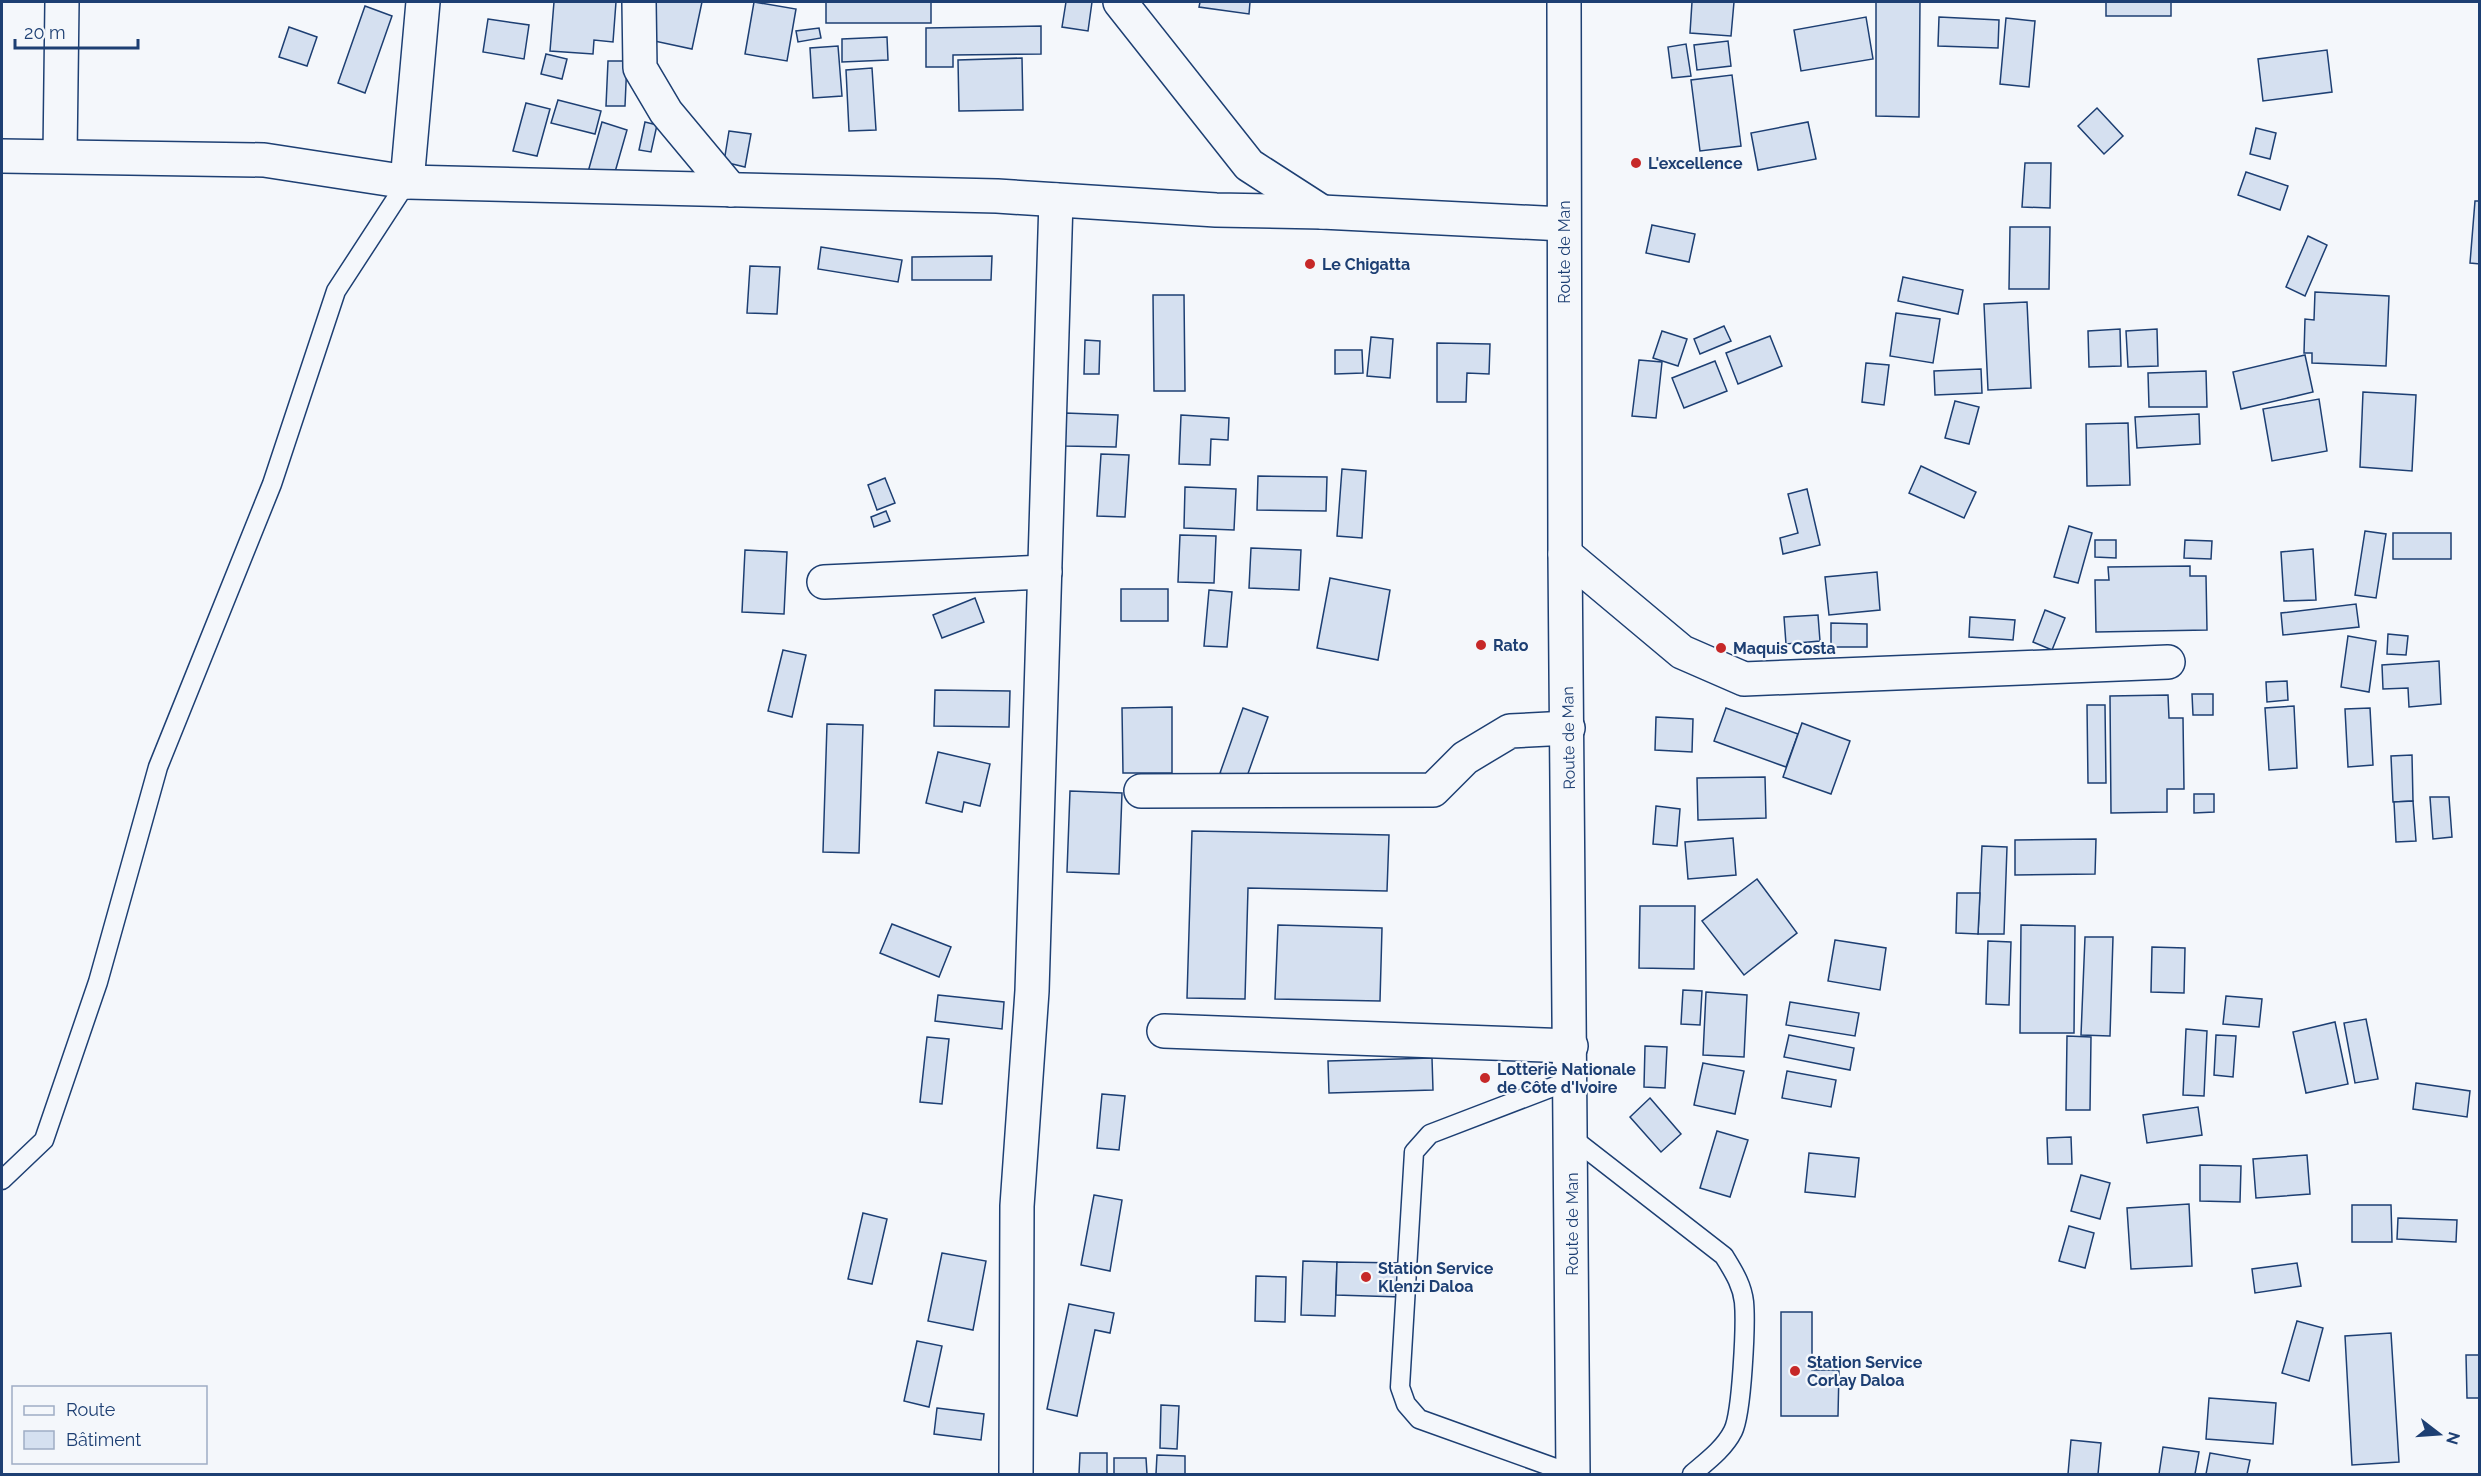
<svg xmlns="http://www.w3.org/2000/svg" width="2481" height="1476" font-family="Raleway,sans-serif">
	<rect width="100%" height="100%" fill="#f4f7fb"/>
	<g fill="#d5e0f0" stroke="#1d3f73" stroke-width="1.5">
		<path d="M554 2H616L613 42 594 40 593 54 550 51Z"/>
		<path d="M652 2H702L692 49 645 39Z"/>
		<path d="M754 2 796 9 787 61 745 54Z"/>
		<rect x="826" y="2" width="105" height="21"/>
		<path d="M1066 2H1092L1088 31 1062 27Z"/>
		<path d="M1200 2H1250L1249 14 1199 7Z"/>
		<path d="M1692 2H1734L1731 36 1690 33Z"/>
		<path d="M1876 2H1920L1919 117 1876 116Z"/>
		<rect x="2106" y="2" width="65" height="14"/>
		<path d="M365 6 392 16 365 93 338 83Z"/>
		<path d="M1866 17 1873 59 1801 71 1794 30Z"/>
		<path d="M1939 17 1999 20 1998 48 1938 46Z"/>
		<path d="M2006 18 2035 21 2029 87 2000 84Z"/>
		<path d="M488 19 529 25 524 59 483 52Z"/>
		<path d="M1041 26V54L953 55V67H926V28Z"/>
		<path d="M289 27 317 37 307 66 279 57Z"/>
		<path d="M819 28 821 38 798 42 796 31Z"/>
		<path d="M887 37 888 60 842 62V39Z"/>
		<path d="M1728 41 1731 66 1697 70 1694 45Z"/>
		<path d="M1686 44 1691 76 1672 78 1668 47Z"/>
		<path d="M838 46 842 96 813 98 810 48Z"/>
		<path d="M2327 50 2332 92 2263 101 2258 59Z"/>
		<path d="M546 54 567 59 562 79 541 74Z"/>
		<path d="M1022 58 1023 110 959 111 958 60Z"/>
		<path d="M608 61H627L625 106H606Z"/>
		<path d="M872 68 876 130 849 131 846 70Z"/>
		<path d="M1732 75 1741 146 1700 151 1691 80Z"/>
		<path d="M558 100 601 111 595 134 551 123Z"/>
		<path d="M526 103 550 109 537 156 513 151Z"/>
		<path d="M2097 108 2123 136 2104 154 2078 126Z"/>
		<path d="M602 122 627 130 613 179 588 172Z"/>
		<path d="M645 122 657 125 651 152 639 150Z"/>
		<path d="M1808 122 1816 159 1758 170 1751 133Z"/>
		<path d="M2256 128 2276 133 2270 159 2250 154Z"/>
		<path d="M729 131 751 134 745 167 724 162Z"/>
		<path d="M2025 163H2051L2050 208 2022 207Z"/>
		<path d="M2246 172 2288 186 2280 210 2238 195Z"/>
		<path d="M2475 201H2480V264L2470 263Z"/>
		<path d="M1652 225 1695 234 1689 262 1646 253Z"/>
		<path d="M2010 227H2050L2049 289H2009Z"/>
		<path d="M2308 236 2327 245 2305 296 2286 287Z"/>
		<path d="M821 247 902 260 898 282 818 269Z"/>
		<path d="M992 256 991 280H912V257Z"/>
		<path d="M750 266 780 267 777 314 747 313Z"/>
		<path d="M1903 277 1963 290 1958 314 1898 301Z"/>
		<path d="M2315 292 2389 296 2386 366 2312 363V353H2304L2305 319 2314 320Z"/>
		<path d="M1153 295H1184L1185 391H1154Z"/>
		<path d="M2027 302 2031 388 1988 390 1984 304Z"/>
		<path d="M1896 313 1940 319 1933 363 1890 356Z"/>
		<path d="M1724 326 1731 341 1700 354 1694 339Z"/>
		<path d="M2120 329 2121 366 2089 367 2088 331Z"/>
		<path d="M2157 329 2158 366 2128 367 2126 331Z"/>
		<path d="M1662 331 1687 339 1678 366 1653 358Z"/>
		<path d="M1770 336 1782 366 1738 384 1726 353Z"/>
		<path d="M1371 337 1393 339 1390 378 1367 376Z"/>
		<path d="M1085 340 1100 341 1099 374H1084Z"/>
		<path d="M1437 343 1490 344 1489 374 1467 373 1466 402H1437Z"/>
		<path d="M1335 350H1362L1363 373 1335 374Z"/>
		<path d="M2305 355 2313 392 2241 409 2233 372Z"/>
		<path d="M1639 360 1662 362 1656 418 1632 416Z"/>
		<path d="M1715 361 1727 391 1684 408 1672 378Z"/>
		<path d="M1866 363 1889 365 1884 405 1862 402Z"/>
		<path d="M1981 369 1982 393 1935 395 1934 371Z"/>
		<path d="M2206 371 2207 407H2149L2148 373Z"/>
		<path d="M2363 392 2416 395 2412 471 2360 467Z"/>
		<path d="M2319 399 2327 451 2272 461 2263 409Z"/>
		<path d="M1955 401 1979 407 1969 444 1945 438Z"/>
		<path d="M1065 413 1118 415 1116 447 1065 446Z"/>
		<path d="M2199 414 2200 444 2137 448 2135 417Z"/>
		<path d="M1181 415 1229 418 1228 440 1211 439 1210 465 1179 464Z"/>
		<path d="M2128 423 2130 485 2087 486 2086 424Z"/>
		<path d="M1101 454 1129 455 1125 517 1097 516Z"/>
		<path d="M1921 466 1976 492 1964 518 1909 493Z"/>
		<path d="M1342 469 1366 471 1362 538 1337 536Z"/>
		<path d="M1258 476 1327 477 1326 511 1257 510Z"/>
		<path d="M885 478 895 503 877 510 868 485Z"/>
		<path d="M1185 487 1236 489 1234 530 1184 528Z"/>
		<path d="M1807 489 1820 545 1783 554 1780 538 1798 533 1788 494Z"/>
		<path d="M886 511 890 521 874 527 871 517Z"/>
		<path d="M2069 526 2092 533 2078 583 2054 577Z"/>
		<path d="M2365 531 2386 534 2376 598 2355 595Z"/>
		<rect x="2393" y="533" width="58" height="26"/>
		<path d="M1180 535 1216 536 1214 583 1178 582Z"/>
		<path d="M2095 540H2116V558L2095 557Z"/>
		<path d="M2185 540 2212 541 2211 559 2184 558Z"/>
		<path d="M1251 548 1301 550 1299 590 1249 588Z"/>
		<path d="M2313 549 2316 600 2284 601 2281 552Z"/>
		<path d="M745 550 787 552 784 614 742 612Z"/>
		<path d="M2190 566V576H2206L2207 630 2096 632 2095 580H2109L2108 567Z"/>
		<path d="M1877 572 1880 610 1829 615 1825 577Z"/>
		<path d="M1330 578 1390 590 1378 660 1317 648Z"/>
		<rect x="1121" y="589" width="47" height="32"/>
		<path d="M1209 590 1232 592 1227 647 1204 646Z"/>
		<path d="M975 598 984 622 942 638 933 615Z"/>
		<path d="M2356 604 2359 627 2283 635 2281 613Z"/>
		<path d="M2045 610 2065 618 2052 650 2033 642Z"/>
		<path d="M1818 615 1820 641 1786 644 1784 617Z"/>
		<path d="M1970 617 2015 620 2013 640 1969 637Z"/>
		<path d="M1831 623 1867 624V647H1831Z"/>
		<path d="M2388 634 2408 636 2406 655 2387 654Z"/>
		<path d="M2348 636 2376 641 2369 692 2341 687Z"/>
		<path d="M783 650 806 655 792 717 768 711Z"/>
		<path d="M2439 661 2441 704 2409 707 2408 688 2383 689 2382 665Z"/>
		<path d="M2287 681 2288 700 2267 702 2266 682Z"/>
		<path d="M935 690 1010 691 1009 727 934 726Z"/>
		<path d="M2192 694H2213V715H2193Z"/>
		<path d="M2168 695 2169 718H2183L2184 789H2167V812L2111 813 2110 696Z"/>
		<path d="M2087 705H2105L2106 783H2088Z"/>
		<path d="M2294 706 2297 768 2269 770 2265 708Z"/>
		<path d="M1172 707V773H1123L1122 708Z"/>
		<path d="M1243 708 1268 717 1245 782 1220 773Z"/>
		<path d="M1726 708 1798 734 1786 767 1714 741Z"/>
		<path d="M2370 708 2373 765 2348 767 2345 709Z"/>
		<path d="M1656 717 1693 719 1692 752 1655 750Z"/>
		<path d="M1802 723 1850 741 1831 794 1783 777Z"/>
		<path d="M827 724 863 725 859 853 823 852Z"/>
		<path d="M938 752 990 764 980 806 964 802 962 812 926 803Z"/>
		<path d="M2412 755 2413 801 2393 802 2391 756Z"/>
		<path d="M1765 777 1766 818 1698 820 1697 778Z"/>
		<path d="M1070 791 1122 793 1119 874 1067 872Z"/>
		<path d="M2194 794H2214V812L2194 813Z"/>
		<path d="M2430 797H2449L2452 837 2433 839Z"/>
		<path d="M2413 801 2416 841 2396 842 2394 802Z"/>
		<path d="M1656 806 1680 809 1677 846 1653 844Z"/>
		<path d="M1192 831 1389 835 1387 891 1248 888 1245 999 1187 998Z"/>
		<path d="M1733 838 1736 875 1688 879 1685 842Z"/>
		<path d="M2096 839 2095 874 2015 875V840Z"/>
		<path d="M1982 846 2007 847 2004 934H1978Z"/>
		<path d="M1757 879 1797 933 1744 975 1702 921Z"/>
		<path d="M1957 893H1980L1978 934 1956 933Z"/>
		<path d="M1640 906H1695L1694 969 1639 968Z"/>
		<path d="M892 924 951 947 939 977 880 953Z"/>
		<path d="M1278 925 1382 928 1380 1001 1275 999Z"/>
		<path d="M2021 925 2075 926 2074 1033H2020Z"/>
		<path d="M2085 937H2113L2110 1036 2081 1035Z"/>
		<path d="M1835 940 1886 948 1880 990 1828 981Z"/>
		<path d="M1988 941 2011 942 2009 1005 1986 1004Z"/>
		<path d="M2152 947 2185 948 2184 993 2151 992Z"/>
		<path d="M1683 990 1702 991 1700 1025 1681 1024Z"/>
		<path d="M1706 992 1747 995 1744 1057 1703 1055Z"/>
		<path d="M938 995 1004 1002 1002 1029 935 1021Z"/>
		<path d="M2226 996 2262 999 2259 1027 2223 1024Z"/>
		<path d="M1790 1002 1859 1013 1855 1036 1786 1025Z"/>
		<path d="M2366 1019 2378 1079 2355 1083 2344 1023Z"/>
		<path d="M2335 1022 2348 1084 2306 1093 2293 1032Z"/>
		<path d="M2186 1029 2207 1031 2204 1096 2183 1095Z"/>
		<path d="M1789 1035 1854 1048 1850 1070 1784 1057Z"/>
		<path d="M2216 1035 2236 1036 2233 1077 2214 1075Z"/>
		<path d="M2067 1036 2091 1037 2090 1110H2066Z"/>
		<path d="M927 1037 949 1039 942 1104 920 1102Z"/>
		<path d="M1645 1046 1667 1047 1665 1088 1644 1087Z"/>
		<path d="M1432 1058 1433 1090 1329 1093 1328 1061Z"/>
		<path d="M1703 1063 1744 1071 1735 1114 1694 1105Z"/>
		<path d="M1787 1071 1836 1080 1831 1107 1782 1098Z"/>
		<path d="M2416 1083 2470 1091 2467 1117 2413 1109Z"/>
		<path d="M1102 1094 1125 1096 1119 1150 1097 1148Z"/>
		<path d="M1650 1098 1681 1134 1661 1152 1630 1117Z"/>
		<path d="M2198 1107 2202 1135 2147 1143 2143 1115Z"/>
		<path d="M1717 1131 1748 1140 1730 1197 1700 1188Z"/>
		<path d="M2071 1137 2072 1164H2048L2047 1138Z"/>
		<path d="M1809 1153 1859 1158 1855 1197 1805 1192Z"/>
		<path d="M2307 1155 2310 1194 2256 1198 2253 1159Z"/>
		<path d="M2200 1165 2241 1166 2240 1202 2200 1201Z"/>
		<path d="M2081 1175 2110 1183 2100 1219 2071 1211Z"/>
		<path d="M1094 1195 1122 1200 1110 1271 1081 1265Z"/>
		<path d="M2189 1204 2192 1266 2131 1269 2127 1208Z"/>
		<path d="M2352 1205H2391L2392 1242H2352Z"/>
		<path d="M863 1213 887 1219 872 1284 848 1279Z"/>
		<path d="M2398 1218 2457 1220 2456 1242 2397 1239Z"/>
		<path d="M2069 1226 2094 1233 2085 1268 2059 1261Z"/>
		<path d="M942 1253 986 1261 973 1330 928 1321Z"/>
		<path d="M1303 1261 1337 1262 1335 1316 1301 1315Z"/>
		<path d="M1337 1262 1402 1263 1401 1297 1336 1295Z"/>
		<path d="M2297 1263 2301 1286 2255 1293 2252 1269Z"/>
		<path d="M1256 1276 1286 1277 1285 1322 1255 1321Z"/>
		<path d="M1069 1304 1114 1313 1110 1333 1095 1330 1077 1416 1047 1409Z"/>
		<path d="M1781 1312H1812V1370H1839L1838 1416H1781Z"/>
		<path d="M2297 1321 2323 1328 2309 1381 2282 1373Z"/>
		<path d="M2391 1333 2399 1462 2352 1465 2345 1336Z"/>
		<path d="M917 1341 942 1346 929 1407 904 1401Z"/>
		<path d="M2466 1355H2480V1398H2467Z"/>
		<path d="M2209 1398 2276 1403 2273 1444 2206 1439Z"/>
		<path d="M1161 1405 1179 1406 1177 1449 1160 1448Z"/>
		<path d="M937 1408 984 1414 981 1440 934 1434Z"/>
		<path d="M2071 1440 2101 1443 2098 1474H2068Z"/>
		<path d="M2163 1447 2199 1452 2195 1474H2159Z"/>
		<path d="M1080 1453H1107V1474H1079Z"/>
		<path d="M2210 1453 2250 1460 2247 1474H2206Z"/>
		<path d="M1157 1455 1185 1456V1474H1156Z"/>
		<path d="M1114 1458H1146L1147 1474H1114Z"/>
	</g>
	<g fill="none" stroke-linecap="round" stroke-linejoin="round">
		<g stroke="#1d3f73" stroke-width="21">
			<g id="lane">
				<path d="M1571 1080 1430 1134 1414 1152 1400 1387 1406 1404 1419 1419 1572 1474"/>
				<path d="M1571 1137 1724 1256C1733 1271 1742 1284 1744 1302 1746 1324 1742 1413 1733 1431 1724 1449 1706 1462 1692 1474"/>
				<path d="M2 1180 44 1140 98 982 158 767 272 484 336 291 407 182"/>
			</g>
		</g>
		<g stroke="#1d3f73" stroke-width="36">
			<g id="street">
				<path d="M639 2 640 68 666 112 731 190"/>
				<path d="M1120 2 1249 165 1322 212"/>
				<path d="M2 156 264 160 407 182 997 196 1216 210 1322 212 1563 224"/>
				<path d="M60 156 62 2"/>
				<path d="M407 182 423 2"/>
				<path d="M1565 554 1682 652 1744 679 2168 662"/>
				<path d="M824 582 1045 572"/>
				<path d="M1141 791 1433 790 1465 758 1510 731 1568 728"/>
				<path d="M1164 1031 1571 1046"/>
				<path d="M1016 1474 1017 1206 1032 991 1056 200"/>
			</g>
		</g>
		<g stroke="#1d3f73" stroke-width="36">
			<path id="highway" d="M1564 2 1565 554 1573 1474"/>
		</g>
		<use href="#lane" stroke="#f4f7fb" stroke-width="18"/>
		<use href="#street" stroke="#f4f7fb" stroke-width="33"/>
		<use href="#highway" stroke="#f4f7fb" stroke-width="33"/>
	</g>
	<g fill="#c62828" stroke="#f4f7fb" stroke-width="2">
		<circle cx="1636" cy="163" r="6"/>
		<circle cx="1310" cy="264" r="6"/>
		<circle cx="1481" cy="645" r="6"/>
		<circle cx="1721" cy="648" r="6"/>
		<circle cx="1485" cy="1078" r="6"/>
		<circle cx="1366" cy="1277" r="6"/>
		<circle cx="1795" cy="1371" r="6"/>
	</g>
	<g text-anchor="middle" stroke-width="4.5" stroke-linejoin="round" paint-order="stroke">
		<g font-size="16" font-weight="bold" fill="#1d3f73" stroke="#f4f7fb" text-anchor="start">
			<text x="1648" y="169">L'excellence</text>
			<text x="1322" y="270">Le Chigatta</text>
			<text x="1493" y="651">Rato</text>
			<text x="1733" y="654">Maquis Costa</text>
			<text x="1497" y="1075">Lotterie Nationale<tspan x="1497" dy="18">de Côte d'Ivoire</tspan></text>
			<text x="1378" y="1274">Station Service<tspan x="1378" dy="18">Klenzi Daloa</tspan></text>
			<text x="1807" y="1368">Station Service<tspan x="1807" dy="18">Corlay Daloa</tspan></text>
		</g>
		<g font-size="16" fill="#1d3f73" stroke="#f4f7fb">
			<text transform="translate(1564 252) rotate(-90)" y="6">Route de Man</text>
			<text transform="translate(1568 738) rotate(-91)" y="6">Route de Man</text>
			<text transform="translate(1572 1224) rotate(-90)" y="6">Route de Man</text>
		</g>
	</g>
	<rect width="2481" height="1476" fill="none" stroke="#1d3f73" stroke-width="6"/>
	<rect x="12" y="1386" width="195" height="78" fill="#f4f7fb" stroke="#9eadc5" stroke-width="1.5"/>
	<rect x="24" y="1406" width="30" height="9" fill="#f4f7fb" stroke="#9eadc5" stroke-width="1.5"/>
	<text x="66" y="1416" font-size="18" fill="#1d3f73">Route</text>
	<rect x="24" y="1431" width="30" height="18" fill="#d5e0f0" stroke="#9eadc5" stroke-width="1.5"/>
	<text x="66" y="1446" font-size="18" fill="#1d3f73">Bâtiment</text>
	<g transform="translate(2439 1434) rotate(107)" stroke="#f4f7fb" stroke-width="4.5" paint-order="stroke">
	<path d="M0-4.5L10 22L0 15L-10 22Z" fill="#1d3f73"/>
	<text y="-9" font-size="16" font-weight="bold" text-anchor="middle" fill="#1d3f73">N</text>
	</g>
	<path d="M15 39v9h123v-9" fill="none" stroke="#1d3f73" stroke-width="3"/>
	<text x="24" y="39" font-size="18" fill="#1d3f73" stroke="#f4f7fb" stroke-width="4.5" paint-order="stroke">20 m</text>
</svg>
